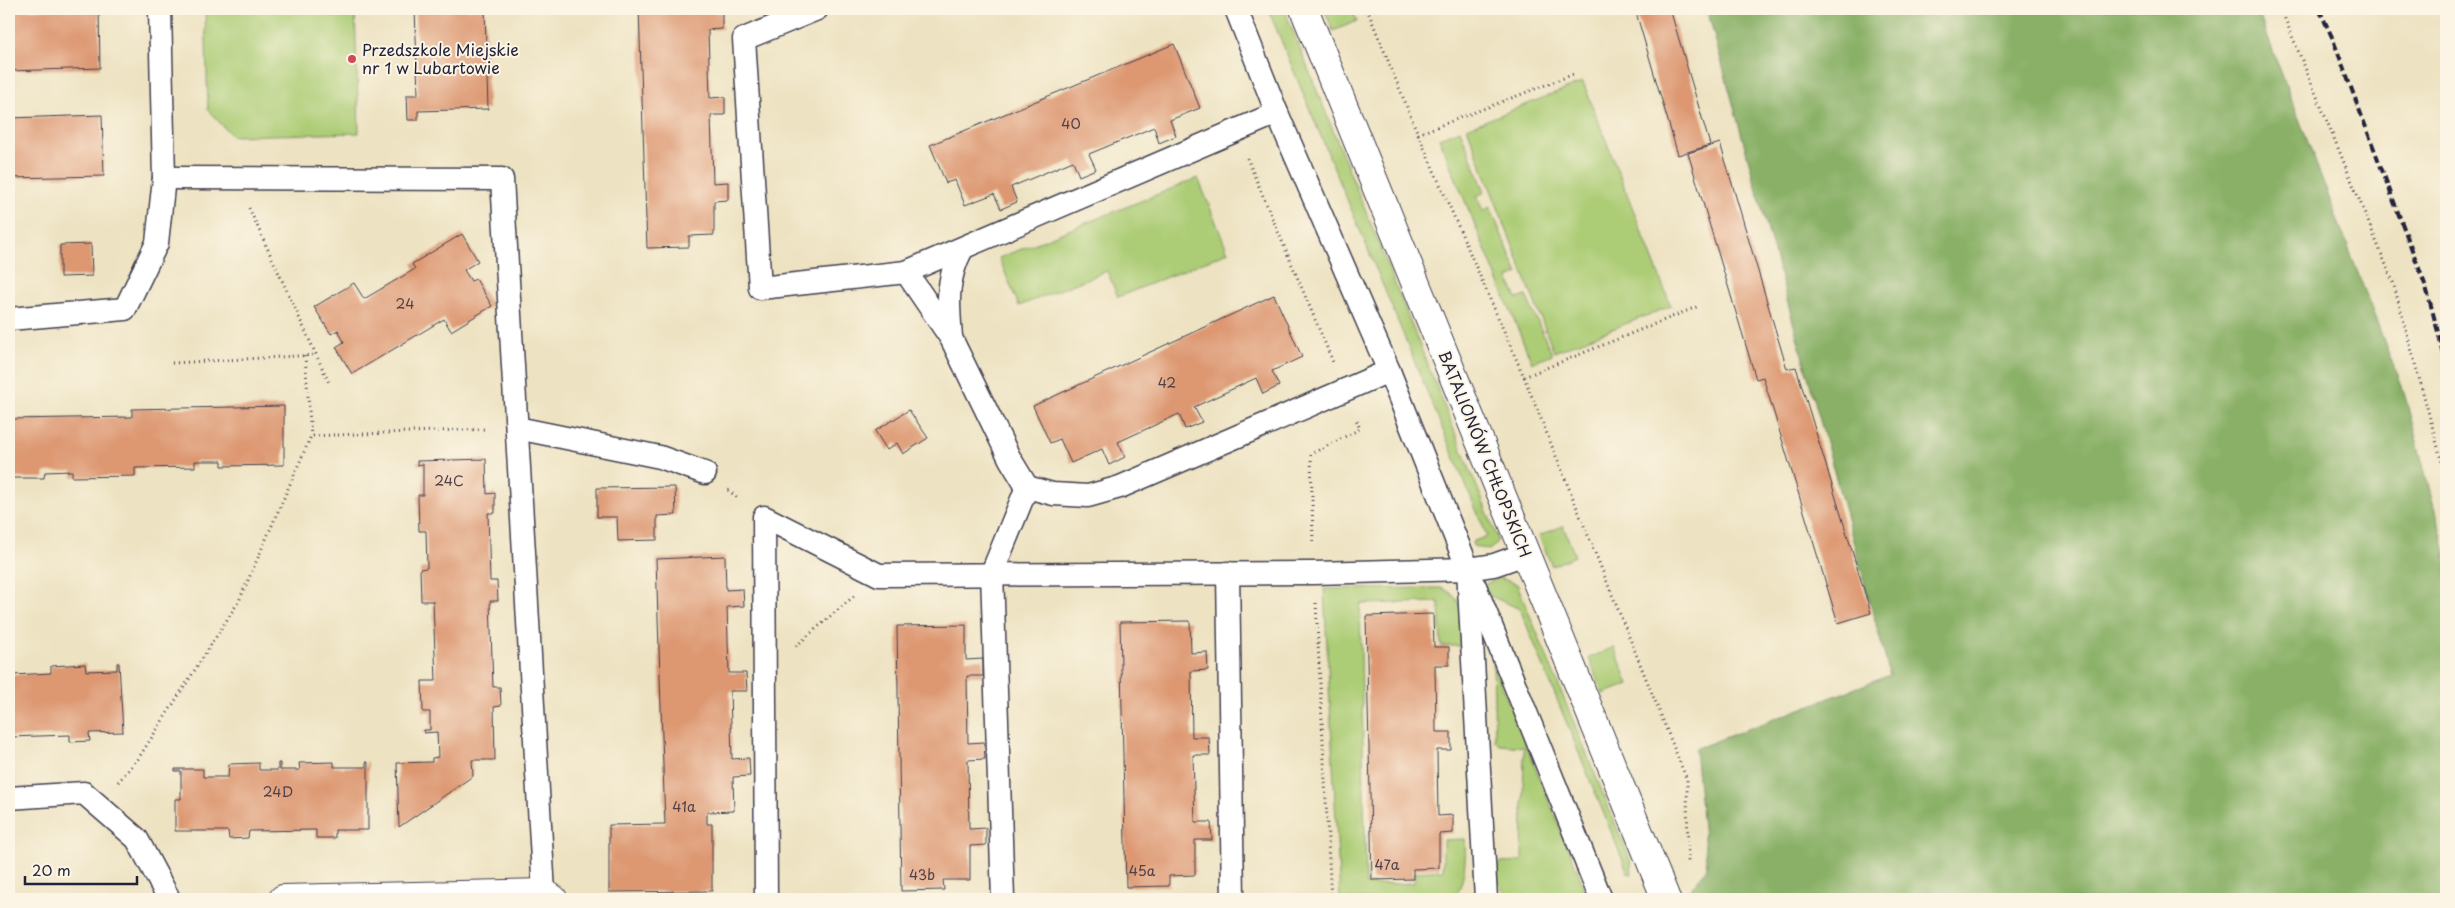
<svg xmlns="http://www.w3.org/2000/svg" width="2455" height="908" font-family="'Playpen Sans',sans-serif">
	<rect width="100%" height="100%" fill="#fcf5e5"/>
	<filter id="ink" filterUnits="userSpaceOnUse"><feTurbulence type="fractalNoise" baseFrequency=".02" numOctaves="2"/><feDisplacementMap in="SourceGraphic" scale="10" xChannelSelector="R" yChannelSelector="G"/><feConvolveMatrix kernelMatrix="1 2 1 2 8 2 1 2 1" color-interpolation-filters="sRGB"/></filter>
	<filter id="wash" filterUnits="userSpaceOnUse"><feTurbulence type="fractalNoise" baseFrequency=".0096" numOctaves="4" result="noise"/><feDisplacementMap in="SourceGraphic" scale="20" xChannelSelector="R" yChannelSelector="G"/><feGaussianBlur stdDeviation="1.12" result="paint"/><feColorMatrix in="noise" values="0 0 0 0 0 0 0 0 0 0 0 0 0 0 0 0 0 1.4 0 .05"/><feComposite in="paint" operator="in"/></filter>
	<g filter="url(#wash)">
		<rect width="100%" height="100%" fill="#ede2c1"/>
		<g fill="#accc74" stroke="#677758">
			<path d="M205 9H355L359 133 232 136 208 110Z"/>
			<path d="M1268 9H1284L1498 539 1495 545 1489 550 1473 546 1472 542 1487 536Z"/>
			<path d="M1324 9H1352L1357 21 1333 31Z"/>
			<path d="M1583 82 1671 306 1554 352 1467 128Z"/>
			<path d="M1460 130 1485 192 1477 196 1483 211 1490 207 1518 274 1508 278 1517 299 1526 296 1552 354 1532 363 1439 138Z"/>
			<path d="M1198 178 1228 252 1118 297 1107 271 1019 306 999 258Z"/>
			<path d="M1563 526 1575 556 1552 566 1539 536Z"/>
			<path d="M1500 578 1517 584 1631 862 1632 874 1628 873 1520 609 1488 595 1484 588 1487 583Z"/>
			<path d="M1441 588C1467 597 1462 623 1462 646H1441L1439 602 1360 604 1366 885 1414 883 1415 872 1443 870V840L1465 839C1466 861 1465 879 1455 899H1340L1324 589Z"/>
			<path d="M1614 647 1629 684 1603 694 1589 658Z"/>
			<path d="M1493 664 1583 884 1582 899H1510C1499 888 1493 876 1500 862L1522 861 1524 747 1500 745 1495 741Z"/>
		</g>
		<path fill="#89b066" stroke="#566950" d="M1707 9H2257L2405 396 2446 552V899H1689L1687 894 1707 868 1695 749 1890 675Z"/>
		<g id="blocks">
			<g fill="#dd9872">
				<path d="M99 9 100 68 9 71V10Z"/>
				<path d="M415 9H485L488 109 418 111V120H408L407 95H418Z"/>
				<path d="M639 9H707V12H722V29L708 30 710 98 725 97V115H711L713 183 728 182V200L714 201V235L689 236V247L647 248Z"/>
				<path d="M1635 9H1670L1710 145 1678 155Z"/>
				<path d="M1174 44 1200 108 1170 120 1176 136 1159 143 1154 127 1089 154 1096 169 1079 176 1073 161 1011 187 1017 202 1001 209 994 194 965 205 955 180 946 183 930 145Z"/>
				<path d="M102 115 104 176 9 178V118Z"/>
				<path d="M1720 143 1787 369 1796 367 1871 613 1838 623 1763 377 1756 379 1688 153Z"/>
				<path d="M462 234 478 261 464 270 471 281 476 279 492 306 451 331 444 319 352 374 336 347 344 342 338 330 331 334 314 307 354 283 364 299 415 269 412 264Z"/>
				<path d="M91 244 92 276 60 277V245Z"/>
				<path d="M1274 295 1302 357 1272 371 1279 386 1263 394 1256 378 1194 407 1202 422 1185 429 1179 414 1118 442 1125 457 1109 465 1102 449 1071 463 1060 439 1050 443 1033 406Z"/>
				<path d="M284 406V465L222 466V461H195V467L135 468V476L72 477V471L45 472 44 478H9V419L132 417V409Z"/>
				<path d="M909 410 928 438 903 454 897 443 887 450 875 431Z"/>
				<path d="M486 459 487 494 495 493V513H488L490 581H497L498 601H490L493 687H500L501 706 494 707 495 760H472L473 776 399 827 397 763 432 762V758L438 757 437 732 424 733 423 730H430V712H423L422 681H436L433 601H421L420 569 427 568 426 531H419L418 495H423V464L417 465V461Z"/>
				<path d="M675 487 676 515 657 516V540L618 541 617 517H597V488Z"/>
				<path d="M725 556 726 590 743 589 744 606 727 607 729 673H746L747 691H730L732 759 749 758 750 776 733 777 734 811 707 812V824H712V891L609 892V825L665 824 656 559Z"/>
				<path d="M1433 614 1434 647H1449V665H1435L1436 732H1451V750H1437L1438 816 1453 815V833L1439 834V868L1413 869V879L1372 880 1366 616Z"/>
				<path d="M1190 621 1191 653 1207 652 1208 670 1191 671 1192 737H1209L1210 755H1193L1195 822H1211L1212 840H1195V875L1169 876V886L1126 887 1120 622Z"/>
				<path d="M966 625V660L983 659V676H967L968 743 984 742 985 759 968 760 969 829 986 828V845L970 846V880H943L944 890 901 891 897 626Z"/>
				<path d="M117 663H119L123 732 89 733 90 741 70 742V735L9 737V669H12L13 675 51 673V666L85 664 86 671 117 670Z"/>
				<path d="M334 762V767H366V762H368V830H335V838H316V830L249 831 248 838 229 839 228 831H175V799H181V771H175V769H203V777H228L229 764 259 763V770H278V763H280V770H300L299 763Z"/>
			</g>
		</g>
	</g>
	<g filter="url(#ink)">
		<use href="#blocks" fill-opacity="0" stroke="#403f4f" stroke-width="1"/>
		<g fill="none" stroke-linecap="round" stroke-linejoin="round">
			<g stroke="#403f4f" stroke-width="25">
				<g id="lane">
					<path d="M817 9 744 39 760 288 906 272 1277 113"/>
					<path d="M1236 9 1277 113 1389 371 1468 569 1486 899"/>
					<path d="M164 178 502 179 544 893"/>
					<path d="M906 272 951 338 1010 459 1027 487 992 573 1003 899"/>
					<path d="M9 319 125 309 157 243 164 178 160 9"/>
					<path d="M951 337C948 303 946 279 962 249"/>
					<path d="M517 428 660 457 705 473"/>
					<path d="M1027 487 1053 494 1088 496 1120 487 1389 371"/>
					<path d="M1228 573 1233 899"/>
					<path d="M1475 586 1601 899"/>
					<path d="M9 798 84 793 137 839 169 899"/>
					<path d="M766 899 764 517 879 575 1314 573 1468 569 1494 565 1525 554"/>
				</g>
			</g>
			<g stroke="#403f4f" stroke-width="30">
				<g id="street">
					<path d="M1304 9 1666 899"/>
					<path d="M283 899 544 893 553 899"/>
				</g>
			</g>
			<g stroke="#403f4f" stroke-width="3" stroke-dasharray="1 4" stroke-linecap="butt">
				<path d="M1367 9 1418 134 1524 377 1687 780 1688 862"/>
				<path d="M2281 9 2393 282 2446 477"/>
				<path d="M1418 134 1574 74"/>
				<path d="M1247 158 1333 362"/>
				<path d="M249 208 330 385"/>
				<path d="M305 356 311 436"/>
				<path d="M172 363 316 355"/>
				<path d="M1524 377 1699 306"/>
				<path d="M728 490 739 499"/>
				<path d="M1313 541 1311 454 1360 429 1356 419"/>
				<path d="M1316 603 1331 899"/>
				<path d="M796 646 854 596"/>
				<path d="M118 782 138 759 239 601 311 436 486 429"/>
			</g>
			<use href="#lane" stroke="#fff" stroke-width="22"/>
			<use href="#street" stroke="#fff" stroke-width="28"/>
			<path stroke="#22223b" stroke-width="4" stroke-dasharray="8 4" stroke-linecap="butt" d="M2319 9 2332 37 2426 287 2446 362"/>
		</g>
	</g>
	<circle fill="#d1495b" stroke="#fcf5e5" stroke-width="2" cx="352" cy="59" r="5"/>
	<g text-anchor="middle" stroke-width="4" stroke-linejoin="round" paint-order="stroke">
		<g font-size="14" fill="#514049">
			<text x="1071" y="129">40</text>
			<text x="405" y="309">24</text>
			<text x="1167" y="388">42</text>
			<text x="449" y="486">24C</text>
			<text x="278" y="797">24D</text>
			<text x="684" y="812">41a</text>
			<text x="1387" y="870">47a</text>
			<text x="1142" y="876">45a</text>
			<text x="922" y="880">43b</text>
		</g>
		<g font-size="16" fill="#22223b" stroke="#fcf5e5" text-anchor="start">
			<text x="362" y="56">Przedszkole Miejskie<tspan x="362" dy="18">nr 1 w Lubartowie</tspan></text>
		</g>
		<g font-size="16" fill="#22223b" stroke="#fcf5e5">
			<text transform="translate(1485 454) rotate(68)" y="6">BATALIONÓW CHŁOPSKICH</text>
		</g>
	</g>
	<rect width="2455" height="908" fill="none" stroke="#fcf5e5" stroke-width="30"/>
	<path d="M25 876v8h112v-8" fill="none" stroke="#22223b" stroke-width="2.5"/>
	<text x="32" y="876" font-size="15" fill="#22223b" stroke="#fcf5e5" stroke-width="4" paint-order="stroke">20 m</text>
</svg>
